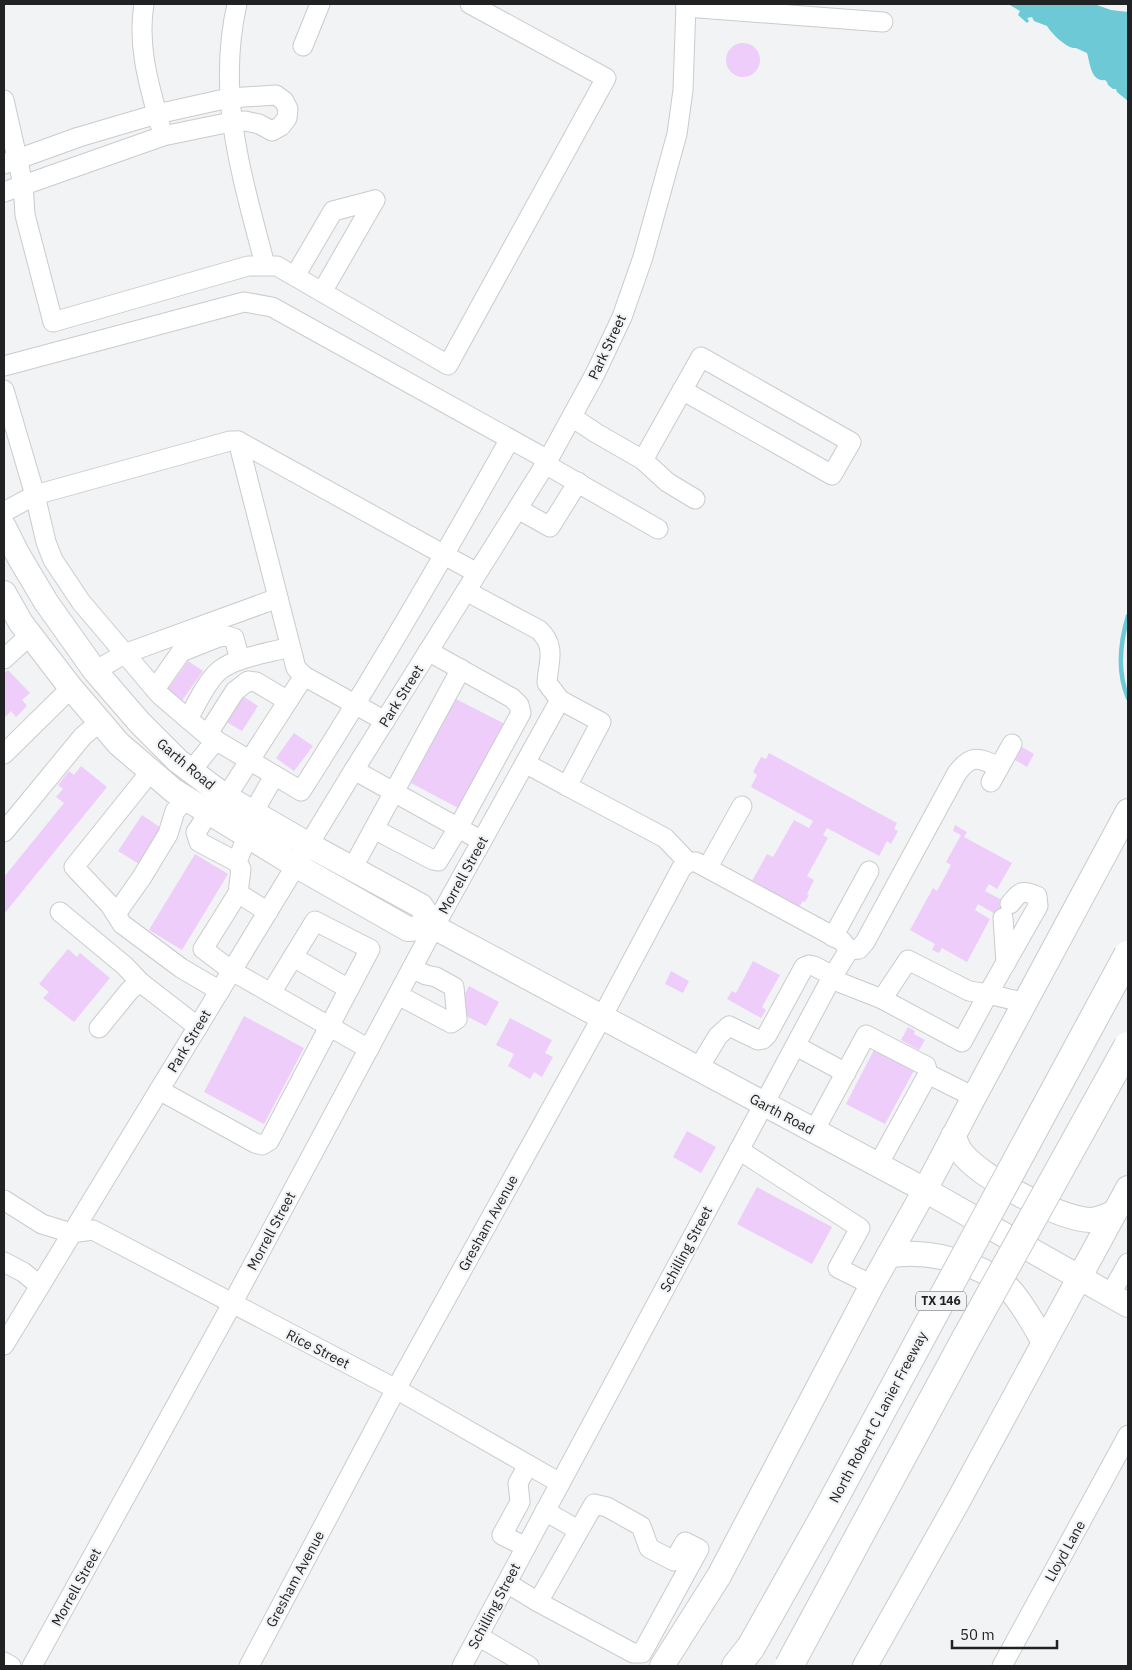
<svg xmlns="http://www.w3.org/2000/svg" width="1132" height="1670" font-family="'IBM Plex Sans',sans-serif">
	<rect width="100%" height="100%" fill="#f1f3f5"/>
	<path fill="#6dc9d5" d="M1008 4H1094L1111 10 1128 12V101L1117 92 1116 89H1113L1108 85 1107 82 1105 80C1091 82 1090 63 1087 53L1076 48C1067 49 1052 34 1047 26L1034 21 1032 17 1027 18 1029 21 1027 23 1018 15 1020 11Z"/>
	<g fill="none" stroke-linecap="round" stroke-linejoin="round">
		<path stroke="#6dc9d5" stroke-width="4.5" d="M1128 616C1120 643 1117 672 1128 698"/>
	</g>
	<g fill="#efcdfb">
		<circle cx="743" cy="60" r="17"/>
		<path d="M188 661 203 671 181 702 166 692Z"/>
		<path d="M8 670 30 693 22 700 27 706 16 717 11 711 4 718V674Z"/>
		<path d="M240 694 258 706 242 731 223 720Z"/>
		<path d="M456 699 505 724 460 809 411 783Z"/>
		<path d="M294 733 313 746 294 771 276 758Z"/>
		<path d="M1022 747 1034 754 1027 767 1015 760Z"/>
		<path d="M769 753 897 823 894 829 898 831 891 844 887 841 879 856 827 828 823 835 828 838 807 876 814 880 807 894 809 895 805 902 803 901 799 907 778 896V897L752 881 767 854 773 857 794 820 809 828 813 821 751 787 757 775 753 772 761 757 766 759Z"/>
		<path d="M81 766 107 787 4 914V877L64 803 56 797 63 789 58 785 69 771 74 775Z"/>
		<path d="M142 815 167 832 144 867 118 851Z"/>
		<path d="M955 825 967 832 964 837 1012 863 997 889 989 884 985 891 1017 908 1009 922 978 904 975 910 990 919 967 962 942 948 939 953 932 950 935 944 910 930 933 888 937 891 951 865 946 862 961 835 953 831Z"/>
		<path d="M195 854 228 874 182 950 149 930Z"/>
		<path d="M68 949 77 957 80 953 110 978 74 1022 43 998 49 992 39 984Z"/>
		<path d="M753 961 780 975 762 1007 766 1010 761 1018 727 999 732 991 736 993Z"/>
		<path d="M671 971 689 981 683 993 665 984Z"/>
		<path d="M469 986 499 1002 486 1026 456 1011Z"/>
		<path d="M244 1016 304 1048 264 1124 204 1092Z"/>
		<path d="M510 1018 552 1040 545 1053 553 1057 542 1077 534 1072 530 1079 508 1066 514 1054 496 1045Z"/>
		<path d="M908 1027 915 1031 914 1034 925 1040 919 1050 901 1040Z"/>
		<path d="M877 1044 917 1065 885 1124 846 1104Z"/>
		<path d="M687 1131 716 1147 701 1173 673 1157Z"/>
		<path d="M757 1187 832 1227 812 1264 737 1224Z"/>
	</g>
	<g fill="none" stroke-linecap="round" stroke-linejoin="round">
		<g stroke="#c9cbcd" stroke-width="21">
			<g id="minor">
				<path d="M144 4C137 46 149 85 160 125"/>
				<path d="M237 4C216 96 242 176 265 265"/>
				<path d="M686 7 883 22"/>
				<path d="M303 46 320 4"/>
				<path d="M4 100 23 184 25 215 53 322 248 266H277L448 365 606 78 470 4"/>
				<path d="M4 164 79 137 157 114 229 98 276 95 284 101 288 109 287 118 281 126 272 131 259 124 245 121 231 122 163 136 4 192"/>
				<path d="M295 276 333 211 375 200"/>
				<path d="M322 292 375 200"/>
				<path d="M4 366 244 302 272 307 548 460"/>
				<path d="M4 390 35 495 46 542 53 560 81 602 160 695 188 719 207 735 301 791C375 676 443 558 510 439"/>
				<path d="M572 417 596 433 643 460 667 482 695 499"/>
				<path d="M238 441 296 668 304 676 385 721"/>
				<path d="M643 460 701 357 851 442 832 475 682 390"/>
				<path d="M545 464 658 529"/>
				<path d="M518 509 550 527 578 482"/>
				<path d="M4 512 35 495 230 441H238L477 573"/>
				<path d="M466 591 539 630C557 647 548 662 547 683L560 700"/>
				<path d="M4 659 30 635"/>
				<path d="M95 671 124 654 278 598"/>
				<path d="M155 689 181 652 219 637 227 636 234 638 240 660"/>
				<path d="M188 719C196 705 207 680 220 670 237 657 269 653 290 647"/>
				<path d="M207 735 235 691 248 681 256 682 288 701"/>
				<path d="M4 754 71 688"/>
				<path d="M354 770 482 841"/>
				<path d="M151 771 74 867 110 905 122 924 181 968 220 991"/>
				<path d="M191 771 216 740"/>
				<path d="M991 782 1012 744"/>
				<path d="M567 786 665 838 688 862"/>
				<path d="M226 797 304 676"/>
				<path d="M209 813 196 832 199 842 237 862"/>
				<path d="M253 813 274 776"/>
				<path d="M374 829 433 860 438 861 458 828 521 713 519 705 512 698 428 651"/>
				<path d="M4 832 83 736 100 722"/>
				<path d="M247 836 237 862 241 869 238 893 203 949 232 971 369 1049"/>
				<path d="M708 867 742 806"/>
				<path d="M352 869 461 669"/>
				<path d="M238 893 268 912"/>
				<path d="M1010 904C1020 892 1021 889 1037 896L1038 906 988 994 1026 1003"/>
				<path d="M60 912 125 966 140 982"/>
				<path d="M116 914 142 877 168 834 175 811 186 799"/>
				<path d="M1003 918 1006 963"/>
				<path d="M833 937 869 871"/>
				<path d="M849 950 859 949 865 942 957 773C972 753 979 758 999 767"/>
				<path d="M293 957 349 989"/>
				<path d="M908 960 969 991 988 994 962 1042 882 999Z"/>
				<path d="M831 979 882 999"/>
				<path d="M398 995 451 1023 457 1019 454 987 436 977 426 975 412 968"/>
				<path d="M99 1028 130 990 140 982 198 1027"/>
				<path d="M796 1046 846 1073"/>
				<path d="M698 1069 718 1036 729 1026 758 1040 763 1039 767 1035 804 967 809 965 814 966 833 976"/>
				<path d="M159 1090 255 1143 262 1145 269 1141 370 949 315 921 271 993"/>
				<path d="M814 1131 866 1035 926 1066 928 1074 974 1097"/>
				<path d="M739 1150 860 1228 838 1268 872 1285"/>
				<path d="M878 1165 928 1074"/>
				<path d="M4 1200 42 1224 71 1233 93 1230 396 1389 560 1483"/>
				<path d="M4 1262 23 1272 39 1285"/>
				<path d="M1110 1295 1128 1263"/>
				<path d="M4 1345 354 770 548 460 595 374 622 317 643 257 677 134 683 90 686 4"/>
				<path d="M594 1504 607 1507 641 1526 649 1548 674 1561 685 1542 699 1549 642 1653H633L538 1602Z"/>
				<path d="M545 1511 578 1530"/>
				<path d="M526 1547 502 1535 520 1502 518 1483 528 1465"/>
				<path d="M507 1583 538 1602"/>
				<path d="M478 1636 529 1666"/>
				<path d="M4 1662 11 1666"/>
				<path d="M32 1666 232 1304 434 927 560 700 601 722 567 786 525 763"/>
				<path d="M249 1666 396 1389 602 1017 681 869 688 862H696L842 941 849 950 831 979 462 1666"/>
				<path d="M1002 1666 1128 1435"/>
			</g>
		</g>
		<g stroke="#c9cbcd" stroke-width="26">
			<g id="major">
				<path d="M4 527 18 555 46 602 95 671 140 723 178 761 226 797 309 845 421 906 434 927 925 1190 1128 1305"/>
				<path d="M4 593 21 623 71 688 119 744 174 791 297 866 408 929 434 927"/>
				<path d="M953 1136C956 1141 958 1149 962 1153 980 1177 1059 1219 1090 1220 1099 1220 1107 1216 1115 1212"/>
				<path d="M889 1255C898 1255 907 1253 916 1254 946 1255 990 1268 1011 1291 1024 1306 1034 1325 1044 1342"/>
				<path d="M662 1666 719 1576 872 1285 925 1190 974 1097 1128 811"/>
				<path d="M865 1666 957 1503 1128 1188"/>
			</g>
		</g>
		<g stroke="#c9cbcd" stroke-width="30">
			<path id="highway" d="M736 1666 751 1647"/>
		</g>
		<use href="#minor" stroke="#fff" stroke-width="19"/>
		<use href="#major" stroke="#fff" stroke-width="24"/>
		<use href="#highway" stroke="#fff" stroke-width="28"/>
		<g stroke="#c9cbcd" stroke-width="30" stroke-linecap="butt">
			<g id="highway-bridge">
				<path d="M751 1647 823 1519 1128 955"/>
				<path d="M789 1666 964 1342 1128 1046"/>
			</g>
		</g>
		<use href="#highway-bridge" stroke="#fff" stroke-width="28"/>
	</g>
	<g text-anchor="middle" stroke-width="4.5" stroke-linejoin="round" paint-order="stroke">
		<rect fill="#f1f3f5" stroke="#5f6162" stroke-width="1" x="916" y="1291.5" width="50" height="19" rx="4"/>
		<g font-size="12" font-weight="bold" fill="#212223">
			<text x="941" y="1305">TX 146</text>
		</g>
		<g font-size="14" fill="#212223" stroke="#f1f3f5">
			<text transform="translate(607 347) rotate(-65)" y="5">Park Street</text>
			<text transform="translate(401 696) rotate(-58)" y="5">Park Street</text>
			<text transform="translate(186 764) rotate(40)" y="5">Garth Road</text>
			<text transform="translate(463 875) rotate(-61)" y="5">Morrell Street</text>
			<text transform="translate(189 1041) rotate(-59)" y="5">Park Street</text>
			<text transform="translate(782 1114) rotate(28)" y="5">Garth Road</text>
			<text transform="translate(488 1223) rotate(-61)" y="5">Gresham Avenue</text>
			<text transform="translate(271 1231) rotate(-62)" y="5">Morrell Street</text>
			<text transform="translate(686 1249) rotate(-62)" y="5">Schilling Street</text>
			<text transform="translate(318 1349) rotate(27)" y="5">Rice Street</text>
			<text transform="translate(878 1417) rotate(-62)" y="5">North Robert C Lanier Freeway</text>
			<text transform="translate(1065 1551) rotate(-61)" y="5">Lloyd Lane</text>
			<text transform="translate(295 1579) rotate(-62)" y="5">Gresham Avenue</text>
			<text transform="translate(76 1587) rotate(-61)" y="5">Morrell Street</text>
			<text transform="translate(494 1606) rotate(-62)" y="5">Schilling Street</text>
		</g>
	</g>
	<rect width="1132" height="1670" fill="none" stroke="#212223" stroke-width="10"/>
	<path d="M952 1640v8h105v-8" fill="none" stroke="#212223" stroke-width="2.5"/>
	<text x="960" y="1640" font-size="15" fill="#212223" stroke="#f1f3f5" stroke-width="4" paint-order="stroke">50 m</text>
</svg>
